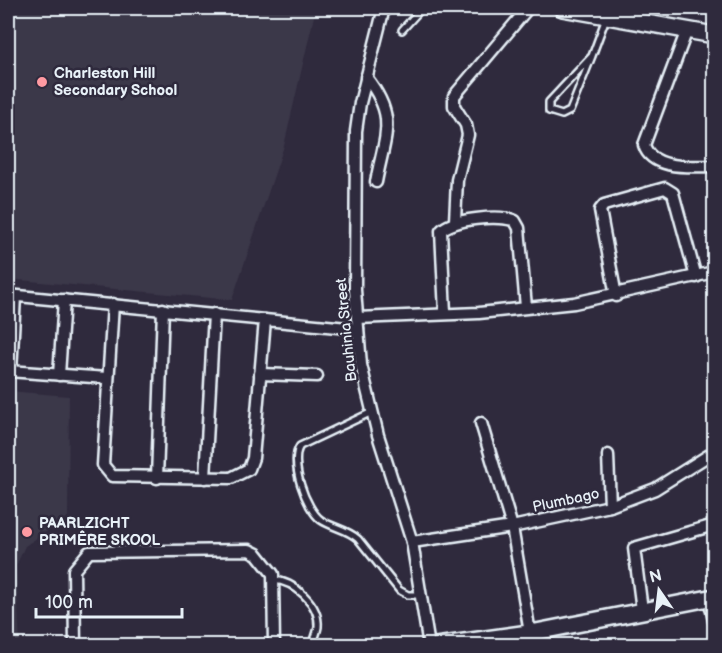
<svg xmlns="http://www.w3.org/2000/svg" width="722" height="653" font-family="'Balsamiq Sans',sans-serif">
	<rect width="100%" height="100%" fill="#2f2a3d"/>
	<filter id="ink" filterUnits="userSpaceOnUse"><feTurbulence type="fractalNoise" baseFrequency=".0167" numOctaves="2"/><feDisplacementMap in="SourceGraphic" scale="12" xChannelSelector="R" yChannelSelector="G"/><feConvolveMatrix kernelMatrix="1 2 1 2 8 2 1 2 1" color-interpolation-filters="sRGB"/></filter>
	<g filter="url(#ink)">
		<g fill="#3b3749">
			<path d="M8 8H299L315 12 284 146 232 300 8 279Z"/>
			<path d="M8 391 69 396 68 517 25 546 16 566 20 646 8 645Z"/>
		</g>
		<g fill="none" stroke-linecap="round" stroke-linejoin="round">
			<g stroke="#e8f1f8" stroke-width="10">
				<g id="lane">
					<path d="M402 30 422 8"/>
					<path d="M592 56 570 111 562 115 549 111V102L592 56 606 18"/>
					<path d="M372 412 300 446C289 461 306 510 321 520 333 528 347 529 358 539L399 590 408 595H421"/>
					<path d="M8 568 9 646"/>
					<path d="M273 580C294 581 320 604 318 627 317 633 314 640 312 646"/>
				</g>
			</g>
			<g stroke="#e8f1f8" stroke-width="15">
				<g id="street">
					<path d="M384 8 360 103 356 131 355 290 361 365 378 435 412 542 429 646"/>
					<path d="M687 30 644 145C652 171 693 166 714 166"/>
					<path d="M366 77C398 118 385 134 376 182"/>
					<path d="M455 221 457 180 468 135 466 125 454 106V96L528 8"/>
					<path d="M8 295 358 329"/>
					<path d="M616 296 600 210 604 205 665 188 673 193 696 277"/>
					<path d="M113 304 103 465 112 476 231 478 249 469 253 458 265 320"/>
					<path d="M445 313 441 231C450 219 501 214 515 221L519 228 526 307"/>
					<path d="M357 318 479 313 574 303 714 272"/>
					<path d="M8 371 107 378"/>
					<path d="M11 372 15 296"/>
					<path d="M260 374 317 376"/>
					<path d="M59 375 64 300"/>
					<path d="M481 423 512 527 530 633"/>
					<path d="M608 455 610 506"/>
					<path d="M157 478 163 309"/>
					<path d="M205 478 214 314"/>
					<path d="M412 542 512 527 610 506 655 489 714 452"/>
					<path d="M709 597 714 621"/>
					<path d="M642 610 634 548 714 525"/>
					<path d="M536 632 540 646"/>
					<path d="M75 646 74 570 89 552 249 550 257 554 273 574 274 646"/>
				</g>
			</g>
			<g stroke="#e8f1f8" stroke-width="20">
				<g id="secondary">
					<path d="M562 8 714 35"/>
					<path d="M436 646 536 632 714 597"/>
				</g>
			</g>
			<use href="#lane" stroke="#2f2a3d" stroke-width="5"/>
			<use href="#street" stroke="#2f2a3d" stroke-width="10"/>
			<use href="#secondary" stroke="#2f2a3d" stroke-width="15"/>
		</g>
	</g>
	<g fill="#ff9aa2" stroke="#2f2a3d" stroke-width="2">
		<circle cx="42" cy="82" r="6"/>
		<circle cx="27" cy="532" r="6"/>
	</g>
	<g text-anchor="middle" stroke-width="5" stroke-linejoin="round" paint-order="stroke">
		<g font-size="15" font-weight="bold" fill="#e8f1f8" stroke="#2f2a3d" text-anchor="start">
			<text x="54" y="78">Charleston Hill<tspan x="54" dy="17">Secondary School</tspan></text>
			<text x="39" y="528">PAARLZICHT<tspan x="39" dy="17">PRIMÊRE SKOOL</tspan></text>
		</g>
		<g font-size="15" fill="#e8f1f8" stroke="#2f2a3d">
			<text transform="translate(346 330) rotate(-96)" y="5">Bauhinia Street</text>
			<text transform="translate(566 500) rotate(-12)" y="5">Plumbago</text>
		</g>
	</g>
	<rect width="722" height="653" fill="none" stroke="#2f2a3d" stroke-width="30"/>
	<rect x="15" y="15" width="692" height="623" fill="none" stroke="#e8f1f8" stroke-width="2" filter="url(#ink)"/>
	<g transform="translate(659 590) rotate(346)" stroke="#2f2a3d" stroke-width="4.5" paint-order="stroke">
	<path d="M0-4.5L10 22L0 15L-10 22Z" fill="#e8f1f8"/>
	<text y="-9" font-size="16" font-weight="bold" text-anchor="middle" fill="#e8f1f8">N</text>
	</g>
	<path d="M36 608v9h146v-9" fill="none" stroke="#e8f1f8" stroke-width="3"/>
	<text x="45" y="608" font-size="18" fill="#e8f1f8" stroke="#2f2a3d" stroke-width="4.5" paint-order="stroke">100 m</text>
</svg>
